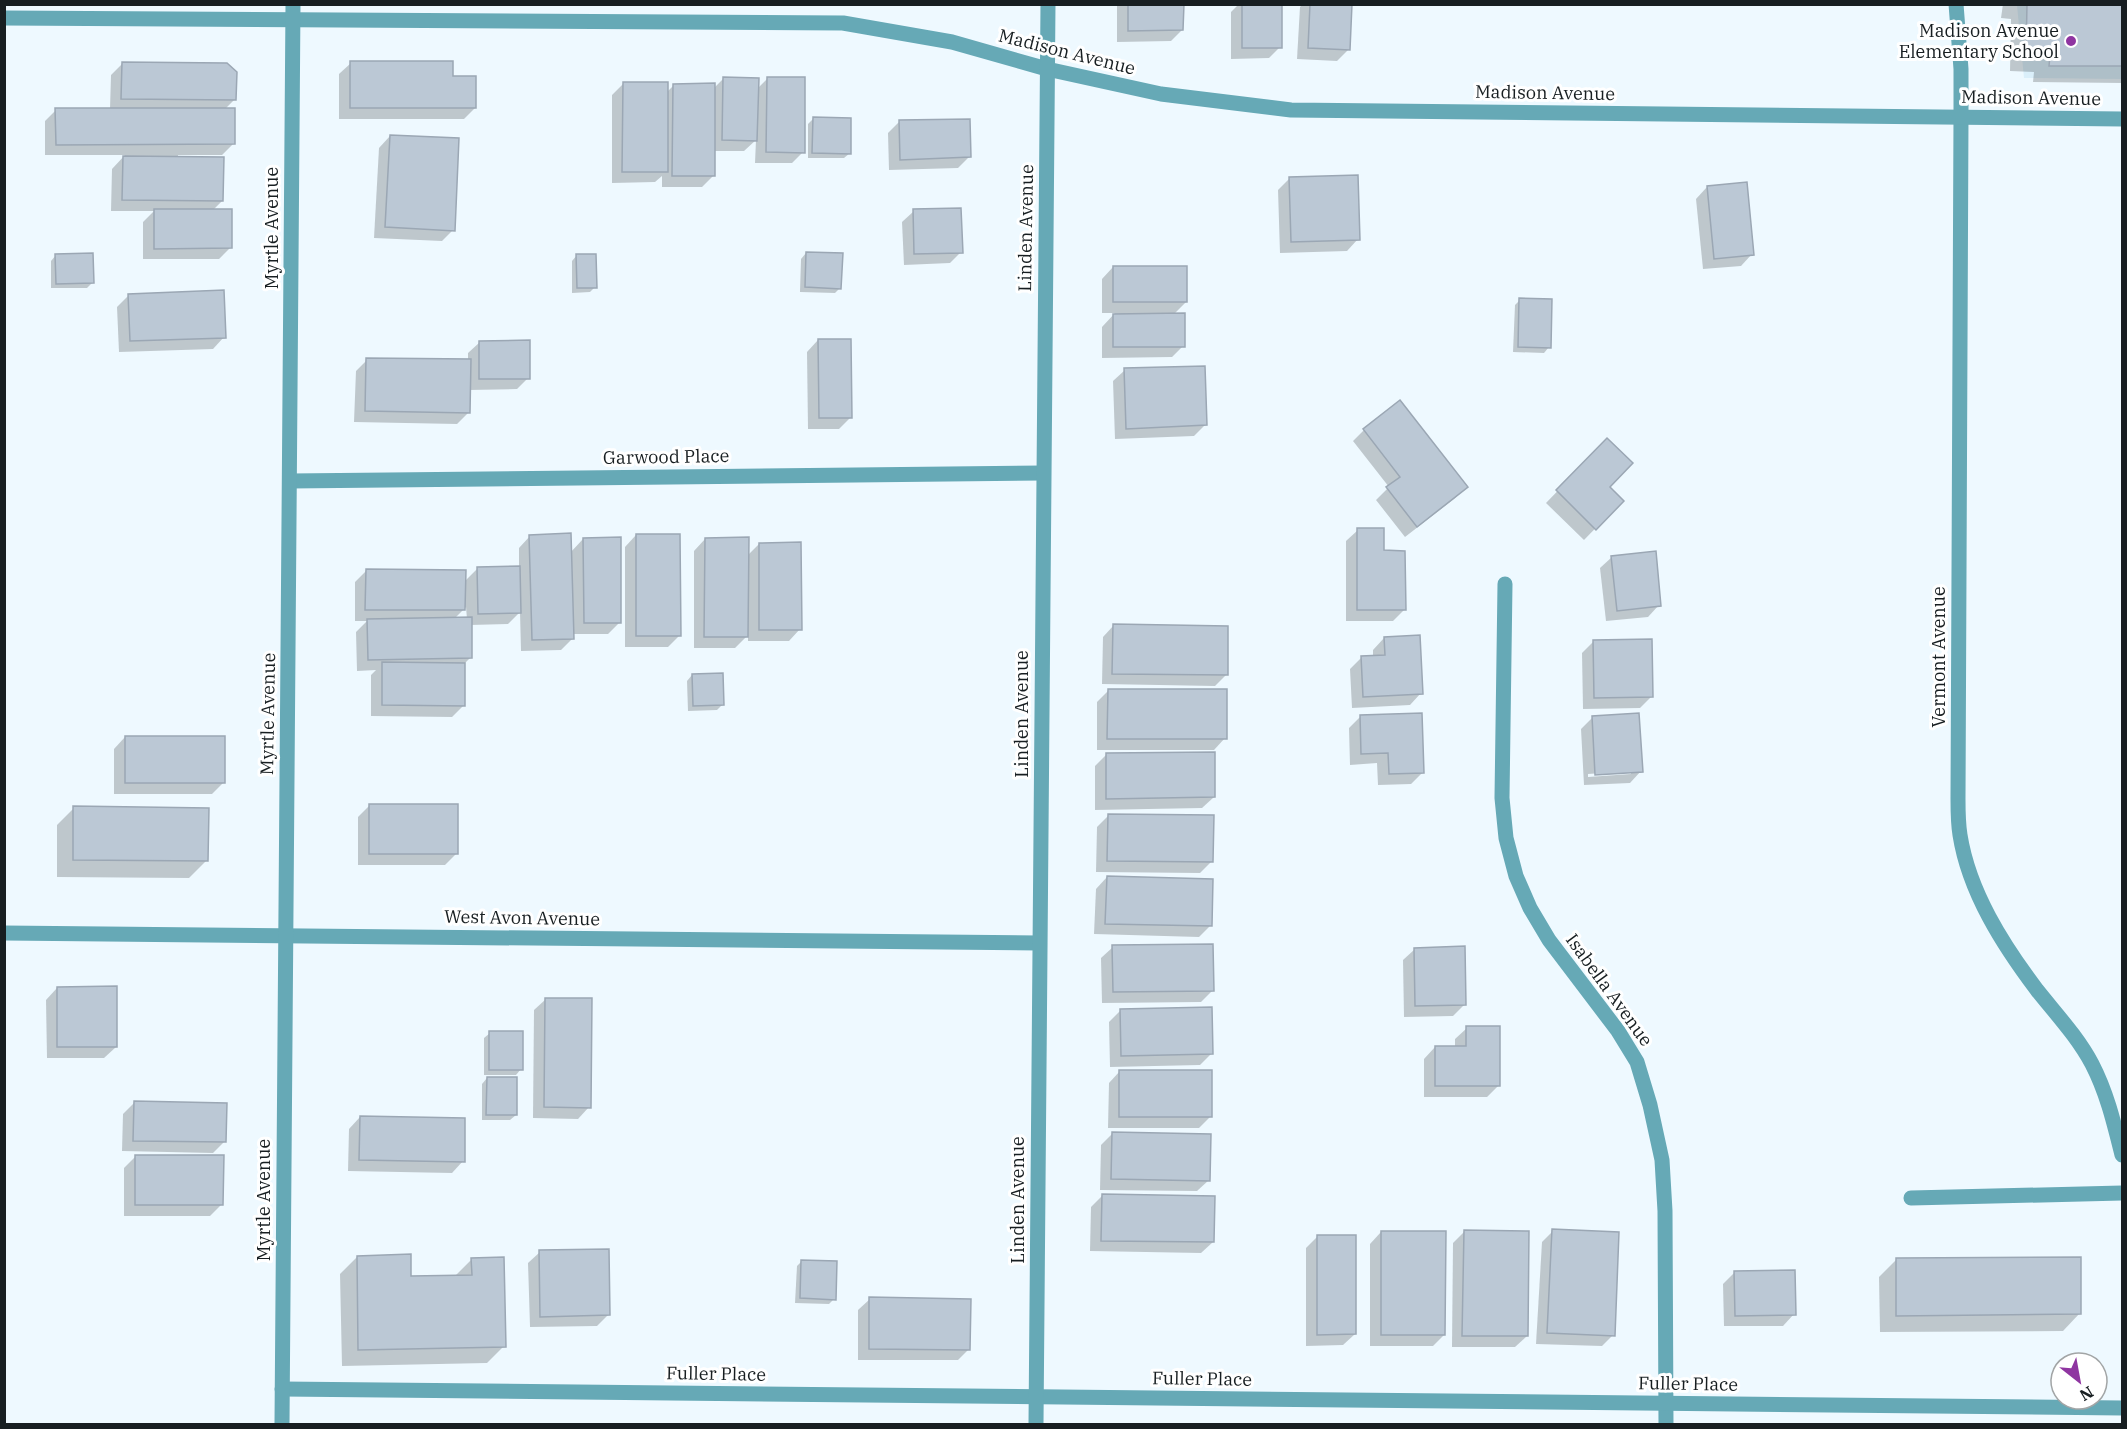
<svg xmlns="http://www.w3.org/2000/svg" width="2127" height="1429" font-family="'IBM Plex Serif',serif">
	<rect width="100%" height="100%" fill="#eef9ff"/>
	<path fill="#daeffa" d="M2017 5H2122V79L2024 78Z"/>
	<g fill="#0003" fill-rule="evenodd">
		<path d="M1117 4H1182V30L1171 41 1117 42Z"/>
		<path d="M1239 4H1280V47L1269 58 1231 59V12Z"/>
		<path d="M1303 4H1351L1349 49 1337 61 1297 59 1300 7Z"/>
		<path d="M2003 4H2122V83L2033 82 2034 72 2010 71 2011 19 2001 18Z"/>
		<path d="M351 63 452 77 475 108 464 119H339V74Z"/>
		<path d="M122 64 235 99 225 109 233 144 222 155H178V158L222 201 212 211 230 248 219 259H143V222L154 211H111L112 169 125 155H45V121L56 110 110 109 111 75Z"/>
		<path d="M723 79 757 89 767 79 803 152 792 163H755L756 140 744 151H713V176L702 187H662V176L655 182 612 183V95L623 84 667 92 674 85 714 88Z"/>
		<path d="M813 119 850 153 844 158H808V124Z"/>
		<path d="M899 122 969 157 958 168 889 170 888 133Z"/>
		<path d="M390 136 453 230 442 241 374 238 379 148Z"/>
		<path d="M1289 179 1358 239 1347 251 1280 253 1278 190Z"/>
		<path d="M1707 187 1752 254 1741 266 1703 269 1696 199Z"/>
		<path d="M914 211 961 252 950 263 904 265 902 222Z"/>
		<path d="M806 253 840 288 835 293 800 292 801 259Z"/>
		<path d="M56 255 93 282 87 288H51V261Z"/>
		<path d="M577 255 595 287 590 292 572 293V261Z"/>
		<path d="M1113 267 1186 302 1173 315 1183 346 1172 357 1102 358V327L1115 313H1102V279Z"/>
		<path d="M129 295 224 337 213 349 119 352 117 307Z"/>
		<path d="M1520 300 1549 347 1544 353 1513 352 1515 305Z"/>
		<path d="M818 340 850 418 839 429H808L807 352Z"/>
		<path d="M480 342 528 378 517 389 469 390V412L457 424 354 422 356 371 367 360 468 361V353Z"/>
		<path d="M1125 370 1205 425 1194 436 1115 439 1113 381Z"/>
		<path d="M1364 430 1466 487 1454 499 1405 537 1376 500 1389 487 1353 441Z"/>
		<path d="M1607 440 1608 487 1622 501 1584 540 1546 503Z"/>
		<path d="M1358 530 1382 552 1404 610 1393 621H1346V541Z"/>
		<path d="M636 535 680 635 668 647H625V547Z"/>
		<path d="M530 536 570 553 583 539 620 622 608 634H572L573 638 561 650 521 651 520 612 508 624 470 625 471 657 464 664V705L452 717 371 716V675L376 670 357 671 356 632 367 621H355V582L366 571 464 582 477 569 519 568V548ZM466 607 467 619H454Z"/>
		<path d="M705 539 747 556 759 544 800 629 789 641H748V635L735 648H694V551Z"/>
		<path d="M1612 557 1659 605 1648 617 1606 621 1600 568Z"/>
		<path d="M1114 625 1226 675 1215 686 1102 684 1103 637Z"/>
		<path d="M1384 638 1421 693 1410 705 1352 708 1350 669 1361 658 1373 657V650Z"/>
		<path d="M1594 641 1651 697 1640 708 1583 709 1582 653Z"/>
		<path d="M692 675 722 705 717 710 688 711 687 681Z"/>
		<path d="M1108 691 1225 738 1214 750H1097V702Z"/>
		<path d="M1361 716 1422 773 1411 784 1378 785 1377 763 1350 765 1349 728Z"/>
		<path d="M1593 717 1641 771 1630 783 1584 785 1581 729ZM1631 771V774L1588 777V774Z"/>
		<path d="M125 737 224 782 212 794H114V749Z"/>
		<path d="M1106 755 1214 797 1202 808 1095 810V766Z"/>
		<path d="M370 805 457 853 445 865H358V817Z"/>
		<path d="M74 808 206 861 189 878 57 877V825Z"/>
		<path d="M1108 816 1212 861 1200 873 1096 872 1097 827Z"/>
		<path d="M1107 877 1210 926 1199 937 1094 934 1096 889Z"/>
		<path d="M1113 947 1212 991 1201 1002 1102 1003 1101 958Z"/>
		<path d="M1415 949 1465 1004 1453 1016 1404 1017 1403 960Z"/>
		<path d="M57 988 116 1047 104 1058H47L46 1000Z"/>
		<path d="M546 999 589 1107 578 1119 533 1118 534 1010Z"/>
		<path d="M1120 1011 1211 1054 1200 1065 1110 1067 1109 1022Z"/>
		<path d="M1467 1028 1499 1085 1487 1097H1424V1059L1435 1047H1455V1039Z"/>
		<path d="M490 1033 521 1069 516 1075H484V1038Z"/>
		<path d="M1120 1071 1210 1117 1199 1128H1108L1109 1083Z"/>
		<path d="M487 1078 516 1115 510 1120H482V1084Z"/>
		<path d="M134 1103 224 1142 213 1153 122 1151 123 1114Z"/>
		<path d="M360 1117 463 1161 452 1173 348 1171 349 1129Z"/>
		<path d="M1112 1134 1209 1180 1197 1191 1100 1190 1101 1145Z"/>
		<path d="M136 1156 221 1205 210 1216H124V1168Z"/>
		<path d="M1102 1196 1213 1242 1201 1253 1090 1251 1091 1207Z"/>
		<path d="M1553 1231 1613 1335 1602 1346 1536 1344 1542 1242Z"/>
		<path d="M1381 1232 1444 1335 1433 1346H1370V1244Z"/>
		<path d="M1464 1232 1527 1336 1515 1347H1452L1453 1243Z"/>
		<path d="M1317 1237 1355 1334 1343 1345 1306 1346V1248Z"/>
		<path d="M540 1252 608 1315 597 1326 530 1327 528 1263Z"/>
		<path d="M357 1257 410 1278 455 1276 472 1259 504 1346 487 1363 342 1366 340 1274Z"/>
		<path d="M1896 1260 2080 1313 2063 1331 1880 1332 1879 1277Z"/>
		<path d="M802 1261 834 1299 829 1304 795 1303 797 1266Z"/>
		<path d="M1735 1272 1794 1314 1783 1326H1724L1723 1284Z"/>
		<path d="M870 1299 969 1349 958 1360H858V1310Z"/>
	</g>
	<g fill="#bbc8d5" stroke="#9ba7b4" stroke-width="1.5">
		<path d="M1128 4H1184L1183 30 1128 31Z"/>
		<rect x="1242" y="4" width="40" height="44"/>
		<path d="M1310 4H1352L1350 50 1308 48Z"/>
		<path d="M2027 4H2122V66H2049L2050 56 2026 55Z"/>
		<path d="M350 61H453V76H476V108H350Z"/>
		<path d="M122 62 227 63 237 72 236 100 121 99Z"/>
		<path d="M723 77 759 78 757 141 722 140Z"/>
		<path d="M767 77H805V153L766 152Z"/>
		<path d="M623 82H668V172H622Z"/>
		<path d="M715 83V176H672L673 84Z"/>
		<path d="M55 108H235V144L56 145Z"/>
		<path d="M813 117 851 118V154L812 153Z"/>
		<path d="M970 119 971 157 900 160 899 120Z"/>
		<path d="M390 135 459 138 455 231 385 227Z"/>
		<path d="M123 156 224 157 223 201 122 200Z"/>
		<path d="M1358 175 1360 240 1291 242 1289 177Z"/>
		<path d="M1747 182 1754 255 1714 259 1707 186Z"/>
		<path d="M961 208 963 253 914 254 913 209Z"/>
		<path d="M154 209H232V248L154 249Z"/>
		<path d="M806 252 843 253 841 289 805 287Z"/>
		<path d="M93 253 94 283 56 284 55 254Z"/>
		<path d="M576 254H596L597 288H577Z"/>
		<rect x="1113" y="266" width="74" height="36"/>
		<path d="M224 290 226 338 130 341 128 294Z"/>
		<path d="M1519 298 1552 299 1551 348 1518 347Z"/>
		<path d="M1185 313V347H1113V314Z"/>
		<path d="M818 339H851L852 418H819Z"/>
		<path d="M530 340V379H479V341Z"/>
		<path d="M366 358 471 359 470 413 365 411Z"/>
		<path d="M1205 366 1207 425 1126 429 1124 368Z"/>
		<path d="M1400 400 1468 487 1417 527 1386 487 1400 477 1363 429Z"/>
		<path d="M1607 438 1633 463 1610 487 1624 501 1596 530 1556 490Z"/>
		<path d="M1357 528H1384V550L1405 551 1406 610H1357Z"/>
		<path d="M571 533 574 639 532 640 529 535Z"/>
		<path d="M636 534H680L681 636H636Z"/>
		<path d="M621 537V623H584L583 538Z"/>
		<path d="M749 537 748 637H704L705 538Z"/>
		<path d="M801 542 802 630H759V543Z"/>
		<path d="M1656 551 1661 606 1617 611 1611 556Z"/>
		<path d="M520 566 521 613 478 614 477 567Z"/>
		<path d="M366 569 466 570 465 610H365Z"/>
		<path d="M472 617V658L368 660 367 619Z"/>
		<path d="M1113 624 1228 626V675L1112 674Z"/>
		<path d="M1420 635 1423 694 1363 697 1361 656 1385 655 1384 637Z"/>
		<path d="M1652 639 1653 697 1594 698 1593 640Z"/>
		<path d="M382 662 465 663V706L382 705Z"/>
		<path d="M723 673 724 705 693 706 692 674Z"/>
		<path d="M1108 689H1227V739H1107Z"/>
		<path d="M1422 713 1424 773 1389 774 1388 753 1361 754 1360 715Z"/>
		<path d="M1639 713 1643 772 1595 775 1592 716Z"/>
		<rect x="125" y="736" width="100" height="47"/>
		<path d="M1215 752V797L1106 799V753Z"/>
		<rect x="369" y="804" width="89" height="50"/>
		<path d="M73 806 209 808 208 861 73 860Z"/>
		<path d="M1108 814 1214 815 1213 862 1107 861Z"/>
		<path d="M1107 876 1213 879 1212 926 1105 924Z"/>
		<path d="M1213 944 1214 991 1113 992 1112 945Z"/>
		<path d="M1465 946 1466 1005 1415 1006 1414 948Z"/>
		<path d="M117 986V1047H57V987Z"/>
		<path d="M545 998H592L591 1108 544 1107Z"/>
		<path d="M1212 1007 1213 1054 1121 1056 1120 1009Z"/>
		<path d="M1466 1026H1500V1086H1435V1046H1466Z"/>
		<rect x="489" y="1031" width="34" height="39"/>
		<rect x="1119" y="1070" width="93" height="47"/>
		<path d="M487 1077H517V1115H486Z"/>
		<path d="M134 1101 227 1103 226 1142 133 1141Z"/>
		<path d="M360 1116 465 1118V1162L359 1160Z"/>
		<path d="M1112 1132 1211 1134 1210 1181 1111 1179Z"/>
		<path d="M135 1155H224L223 1205H135Z"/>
		<path d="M1102 1194 1215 1196 1214 1242 1101 1241Z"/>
		<path d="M1552 1229 1619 1232 1615 1336 1547 1333Z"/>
		<path d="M1464 1230 1529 1231 1528 1336H1462Z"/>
		<path d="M1381 1231H1446L1445 1335H1381Z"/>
		<path d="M1317 1235H1356V1334L1317 1335Z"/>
		<path d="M609 1249 610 1315 540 1317 539 1250Z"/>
		<path d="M411 1254V1276L472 1275 471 1258 504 1257 506 1347 358 1350 357 1256Z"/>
		<path d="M2081 1257V1314L1896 1316V1258Z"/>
		<path d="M801 1260 837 1261 836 1300 800 1298Z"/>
		<path d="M1795 1270 1796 1315 1735 1316 1734 1271Z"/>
		<path d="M869 1297 971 1299 970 1350 869 1349Z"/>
	</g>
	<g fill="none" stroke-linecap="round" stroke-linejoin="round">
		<g stroke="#66a9b6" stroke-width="15">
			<path d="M1956 4 1961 69V116L1958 799C1958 811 1958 823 1960 835 1969 892 2003 945 2037 990 2056 1014 2077 1036 2092 1064 2107 1093 2114 1123 2122 1155"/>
			<path d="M4 18 843 23 952 42 1047 69 1161 94 1291 110 2122 119"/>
			<path d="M290 481 1043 473"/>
			<path d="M1505 584 1502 798 1506 838 1516 876 1530 908 1549 940 1618 1031 1637 1062 1650 1105 1662 1160 1665 1211 1666 1424"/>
			<path d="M4 933 1039 943"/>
			<path d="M1911 1198 2122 1193"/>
			<path d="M282 1389 2122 1408"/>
			<path d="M282 1424 293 4"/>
			<path d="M1036 1424 1048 4"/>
		</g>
	</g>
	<circle fill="#8f35a1" stroke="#fff" stroke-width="2" cx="2071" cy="41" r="6"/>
	<g text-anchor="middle" stroke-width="6" stroke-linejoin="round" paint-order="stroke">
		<g font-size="18" fill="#171e21" stroke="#fff" text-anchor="end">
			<text x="2059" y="37">Madison Avenue<tspan x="2059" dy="21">Elementary School</tspan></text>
		</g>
		<g font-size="18" fill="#171e21" stroke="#fff">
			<text transform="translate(1067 52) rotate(14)" y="6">Madison Avenue</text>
			<text transform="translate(1545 93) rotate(1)" y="6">Madison Avenue</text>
			<text transform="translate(2031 98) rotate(1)" y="6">Madison Avenue</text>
			<text transform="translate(272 228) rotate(-90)" y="6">Myrtle Avenue</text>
			<text transform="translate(1026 228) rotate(-89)" y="6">Linden Avenue</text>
			<text transform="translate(666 457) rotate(-1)" y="6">Garwood Place</text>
			<text transform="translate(1939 657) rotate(-90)" y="6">Vermont Avenue</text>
			<text transform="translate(268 714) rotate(-89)" y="6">Myrtle Avenue</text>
			<text transform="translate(1022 714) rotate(-90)" y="6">Linden Avenue</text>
			<text transform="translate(522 918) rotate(1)" y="6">West Avon Avenue</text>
			<text transform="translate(1609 990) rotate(54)" y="6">Isabella Avenue</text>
			<text transform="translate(264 1200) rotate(-90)" y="6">Myrtle Avenue</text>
			<text transform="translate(1018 1200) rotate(-90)" y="6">Linden Avenue</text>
			<text transform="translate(716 1374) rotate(1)" y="6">Fuller Place</text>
			<text transform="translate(1202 1379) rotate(1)" y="6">Fuller Place</text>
			<text transform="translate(1688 1384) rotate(1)" y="6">Fuller Place</text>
		</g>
	</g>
	<rect width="2127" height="1429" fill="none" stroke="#171e21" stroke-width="12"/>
	<g transform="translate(2079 1381) rotate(149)"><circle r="28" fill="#ffffff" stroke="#a2a5a6" stroke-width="1.5"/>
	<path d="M0-4.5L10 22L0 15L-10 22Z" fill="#8f35a1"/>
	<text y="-9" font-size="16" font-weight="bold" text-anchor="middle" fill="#171e21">N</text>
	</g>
</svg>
